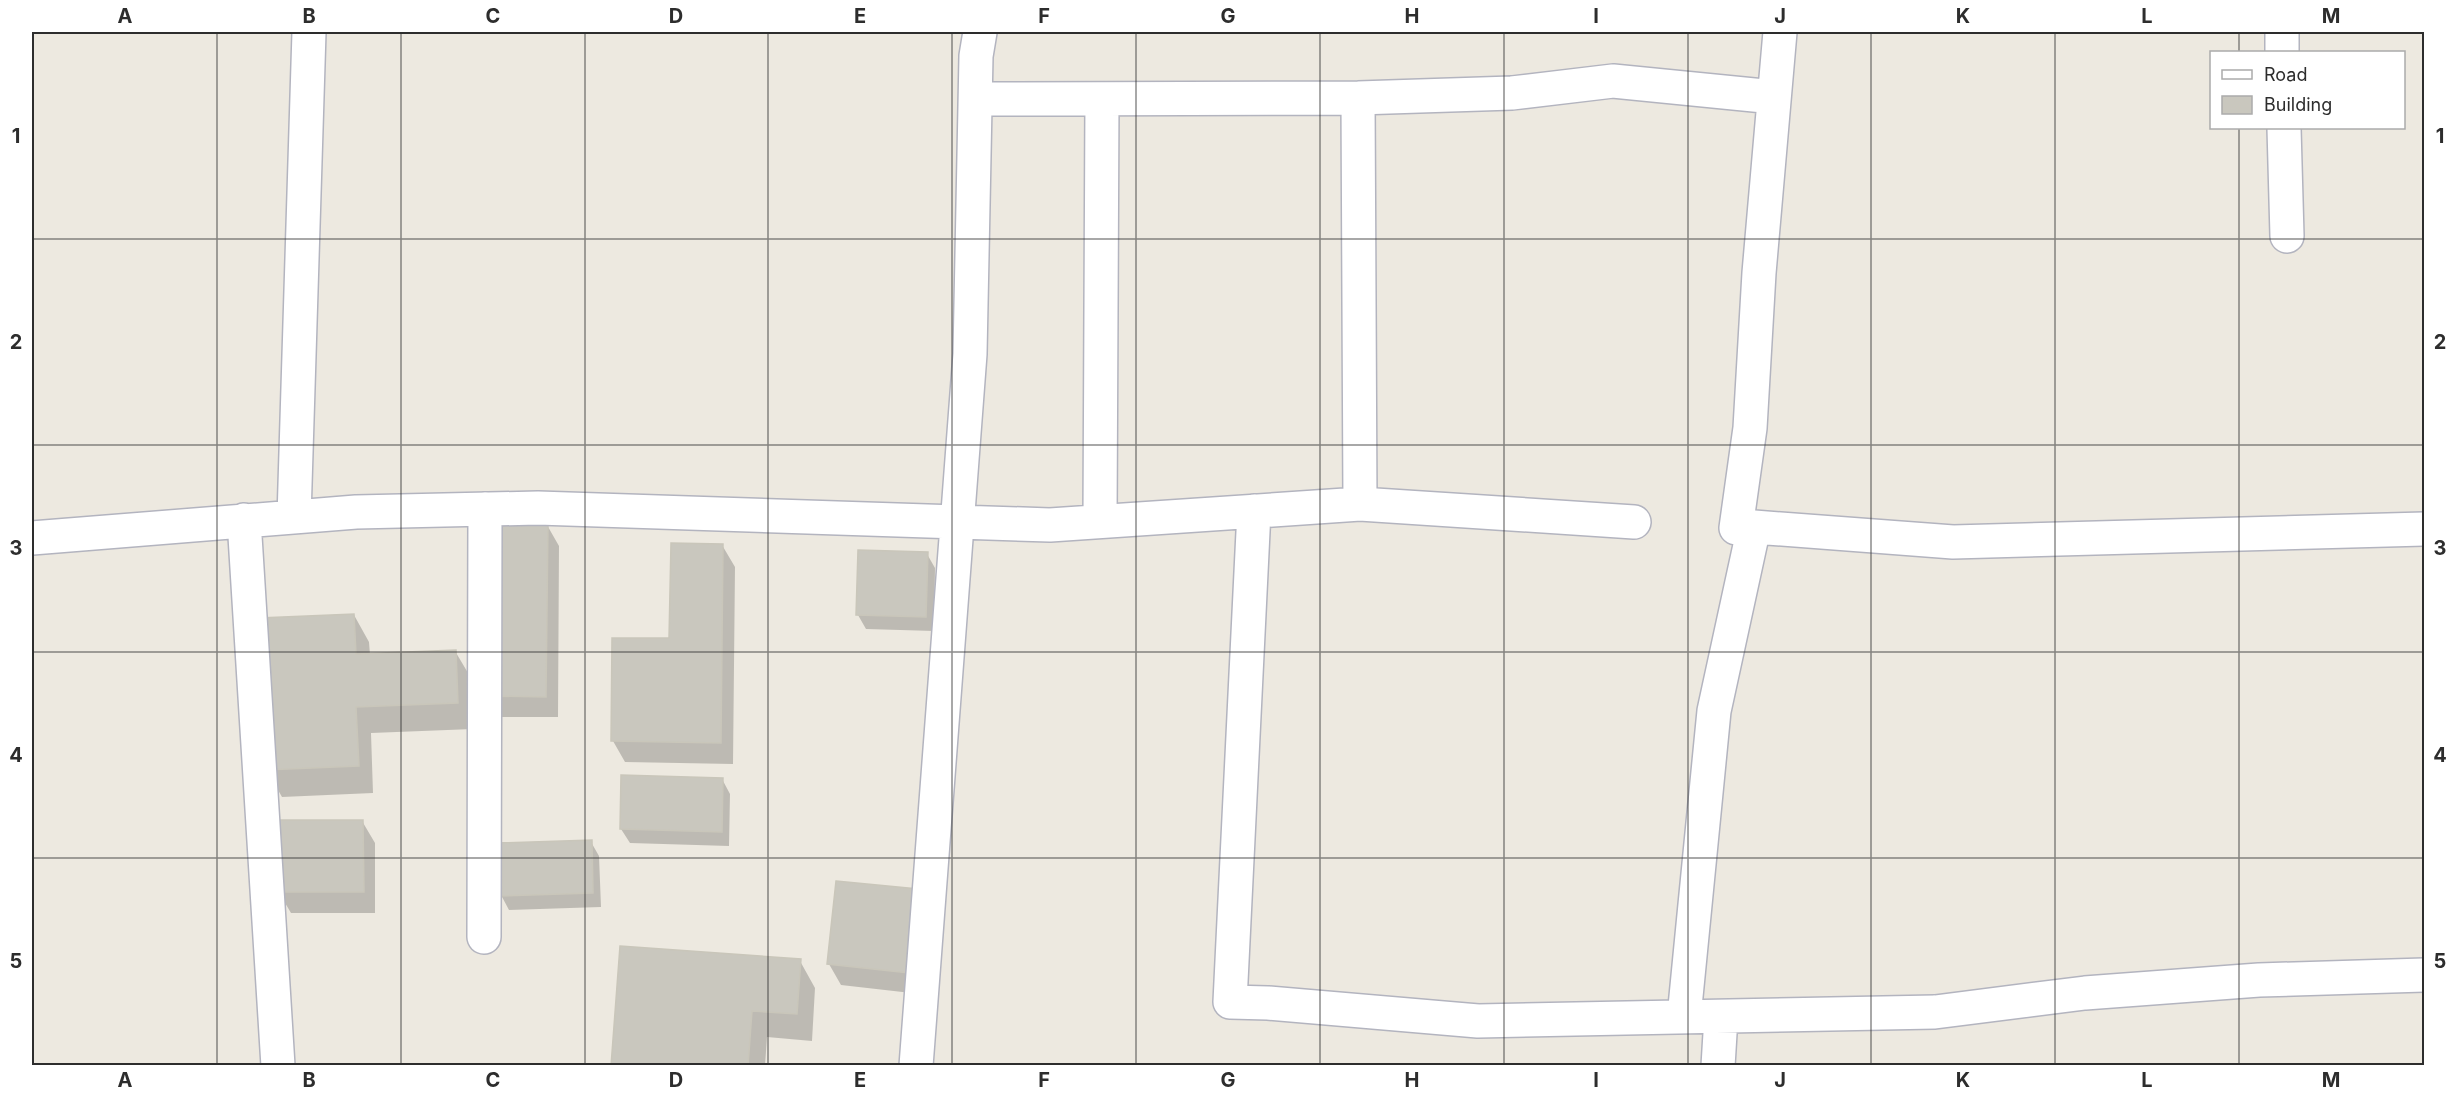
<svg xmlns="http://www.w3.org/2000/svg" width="2456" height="1097" font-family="Inter,sans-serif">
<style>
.shadow{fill:#0003}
.building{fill:#c9c7be;stroke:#c9c6ba;stroke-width:1.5}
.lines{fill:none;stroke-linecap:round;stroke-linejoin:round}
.minor-casing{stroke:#b3b4bf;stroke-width:36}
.minor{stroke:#fff;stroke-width:33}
.grid{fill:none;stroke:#2d2d2d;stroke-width:1.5;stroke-opacity:0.55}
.neatline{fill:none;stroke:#2d2d2d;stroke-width:2}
.grid-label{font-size:20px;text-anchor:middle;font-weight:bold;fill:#2d2d2d}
</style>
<rect width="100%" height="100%" fill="#ede9e0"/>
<path class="shadow" d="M547,525L559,546L558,717H500L488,696Z
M722,545L735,567L733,764L625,762L613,741Z
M927,554L935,568L934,631L866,629L858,615Z
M354,615L369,642L370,655L455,651L471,678L473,729L371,733L373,793L282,797L266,769Z
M722,779L730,794L729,846L630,843L621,829Z
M362,821L375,843V913H291L278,891Z
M591,842L599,856L601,907L509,910L501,895Z
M929,912L920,994L841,985L829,964Z
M800,961L815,988L812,1041L767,1037L765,1066H612Z"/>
<path class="building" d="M488,522L548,523L546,697L486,696Z
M671,543L723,544L721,743L611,741L612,638H669Z
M858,550L928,552L926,617L856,615Z
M354,614L356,654L456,650L458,703L356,707L359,766L265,770L259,618Z
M621,775L723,778L722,832L620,829Z
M277,820H363L364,892H277Z
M592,840L593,893L499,896L498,843Z
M836,881L918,889L909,973L827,964Z
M620,946L801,959L797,1014L752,1011L748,1066H611Z"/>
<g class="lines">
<defs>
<path id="minor" d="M1780,32L1759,273L1750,428L1736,528L1754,527L1953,542L2424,529
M2282,32V52
M1358,98L1360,504
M976,99L1358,98L1512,93L1613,81L1774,97
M2284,128L2287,236
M1254,511L1230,1002L1268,1003L1478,1021L1935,1012L2085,993L2259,980L2424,975
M294,517L309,32
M244,520L278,1066
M1100,521L1102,99
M32,538L356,512L538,508L1050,525L1360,504L1634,522
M484,937L485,509
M1684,1017L1714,711L1754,527
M916,1066L970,354L976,56L980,32
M1718,1066L1721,1017"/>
</defs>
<use href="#minor" class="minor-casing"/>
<use href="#minor" class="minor"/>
</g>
<path class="grid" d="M217,32V1066M401,32V1066M585,32V1066M768,32V1066M952,32V1066M1136,32V1066M1320,32V1066M1504,32V1066M1688,32V1066M1871,32V1066M2055,32V1066M2239,32V52M2239,128V1066M32,239H2424M32,445H2424M32,652H2424M32,858H2424"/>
<rect width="2456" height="1097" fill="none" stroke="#ffffff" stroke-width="66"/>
<rect x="2210" y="51" width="195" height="78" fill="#ffffff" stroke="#ababab" stroke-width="1.5"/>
<rect x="2222" y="70" width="30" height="9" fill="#ffffff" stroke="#ababab" stroke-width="1.5"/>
<text x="2264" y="81" font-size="18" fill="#2d2d2d">Road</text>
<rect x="2222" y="96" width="30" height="18" fill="#c9c7be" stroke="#ababab" stroke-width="1.5"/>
<text x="2264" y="111" font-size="18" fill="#2d2d2d">Building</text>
<rect x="33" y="33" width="2390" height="1031" class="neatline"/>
<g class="grid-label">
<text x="125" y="23">A</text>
<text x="309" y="23">B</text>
<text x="493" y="23">C</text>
<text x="676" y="23">D</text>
<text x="860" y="23">E</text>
<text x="1044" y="23">F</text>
<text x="1228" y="23">G</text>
<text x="1412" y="23">H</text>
<text x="1596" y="23">I</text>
<text x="1780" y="23">J</text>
<text x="1963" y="23">K</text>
<text x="2147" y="23">L</text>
<text x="2331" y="23">M</text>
<text x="16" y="143">1</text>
<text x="2440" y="143">1</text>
<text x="16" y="349">2</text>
<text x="2440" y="349">2</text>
<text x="16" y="555">3</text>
<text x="2440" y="555">3</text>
<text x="16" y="762">4</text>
<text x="2440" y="762">4</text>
<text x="16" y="968">5</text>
<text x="2440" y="968">5</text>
<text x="125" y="1087">A</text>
<text x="309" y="1087">B</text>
<text x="493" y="1087">C</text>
<text x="676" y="1087">D</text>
<text x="860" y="1087">E</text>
<text x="1044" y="1087">F</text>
<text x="1228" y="1087">G</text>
<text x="1412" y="1087">H</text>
<text x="1596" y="1087">I</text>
<text x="1780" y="1087">J</text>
<text x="1963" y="1087">K</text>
<text x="2147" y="1087">L</text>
<text x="2331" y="1087">M</text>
</g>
</svg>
